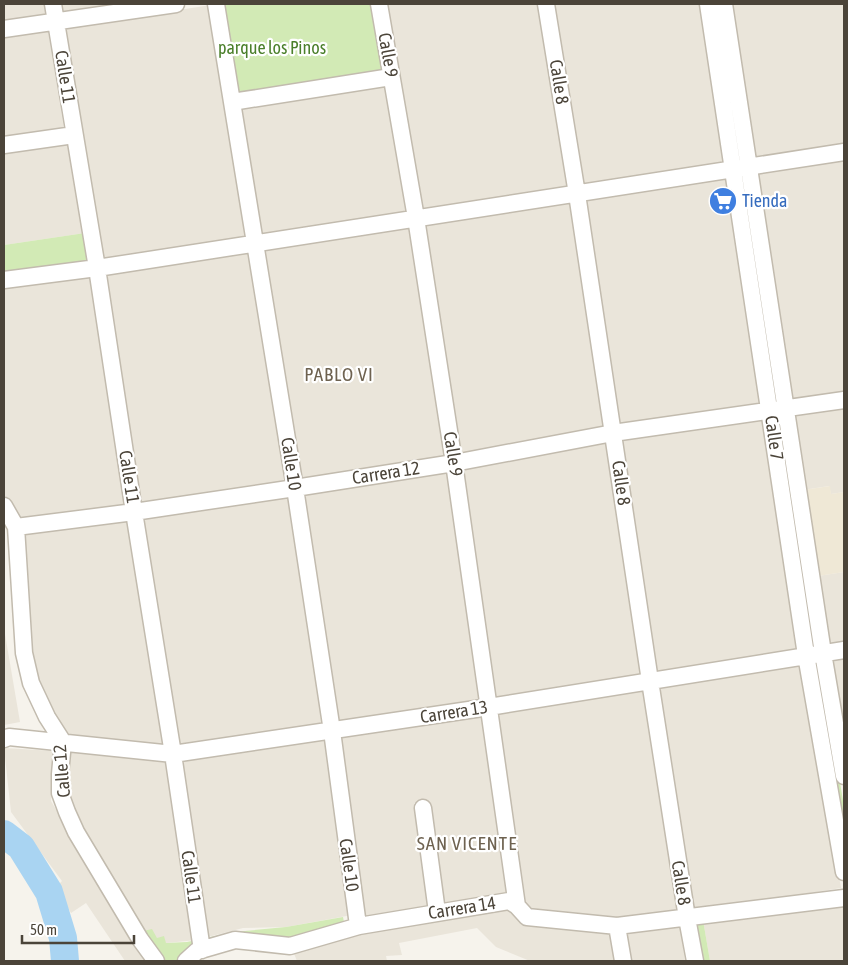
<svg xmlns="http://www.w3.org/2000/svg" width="848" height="965" font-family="'Asap Condensed',sans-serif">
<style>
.residential{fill:#eae5da}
.education{fill:#efe8d6}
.green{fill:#d2eab5}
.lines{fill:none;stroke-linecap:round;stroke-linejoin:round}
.river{stroke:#a9d4f2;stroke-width:28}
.minor-casing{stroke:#c2bbae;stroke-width:19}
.minor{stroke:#fff;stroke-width:16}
.labels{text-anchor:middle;stroke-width:4.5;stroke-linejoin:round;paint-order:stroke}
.park-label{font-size:18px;fill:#4a7f2a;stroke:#fff}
.street-label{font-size:18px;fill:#4b4439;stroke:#fff}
.shop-label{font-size:18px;fill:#366cbe;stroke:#fff;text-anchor:start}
.neighbourhood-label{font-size:19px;letter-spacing:1px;fill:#6e6250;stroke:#fff}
</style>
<rect width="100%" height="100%" fill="#f6f3ec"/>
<path class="residential" d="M4,4H45L47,16L4,23Z
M60,4H128L61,14Z
M385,4H543L573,191L420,213Z
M554,4H700L727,165L584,186Z
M731,4H844V145L756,160Z
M211,5L250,240L101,260L62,28Z
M48,31L64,129L4,137V37Z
M388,85L410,214L261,236L239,109Z
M70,142L85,233L4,245V150Z
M844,159V393L791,401L755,173Z
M728,178L765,405L620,425L585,199Z
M572,202L607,428L459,454L423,225Z
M412,226L447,456L301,480L263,248Z
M250,252L287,482L141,504L104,276Z
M91,276L125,506L19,521L4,495V286Z
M844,406V492L831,494L829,486L803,490L793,414Z
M767,416L803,652L653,676L618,437Z
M607,441L642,675L496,698L460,469Z
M451,469L484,701L336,723L301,493Z
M291,493L327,728L176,748L139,516Z
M130,516L166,746L66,737L35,682L28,652L21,532Z
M844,572V643L828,646L818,576Z
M5,634L20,722L4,725V635Z
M844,656V745L829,658Z
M802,662L841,888L690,912L654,685Z
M646,687L681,914L616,922L529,913L520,905L493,710Z
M486,712L508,898L442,906L428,800L414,803L431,907L362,921L337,735Z
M327,737L352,915L286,927L243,928L204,938L178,759Z
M4,748L55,751L51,801L137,949L146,961H125L86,903L71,913L56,887L62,881L11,812Z
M66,748L170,759L197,940L166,943L157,938L139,932L83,834L65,793Z
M844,902V961H710L703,920Z
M506,906L611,932L616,961H530L496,947L477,928L399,943L402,955L386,956L387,961H297L293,951L365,928Z
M680,927L685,961H629L625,934Z"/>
<path class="education" d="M830,486L831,494L844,492V572L818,576L803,490Z"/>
<path class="green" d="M222,4H374L385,74L235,98Z
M85,233L90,262L4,274V245Z
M820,660L844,807V846L812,662Z
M343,917L345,928L288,943L234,938L180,961H163L139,932L152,929L157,938L164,936L166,943L187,942L234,932L286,927Z
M703,920L710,961H697L690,921Z"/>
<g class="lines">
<path class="river" d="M4,834L21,847L49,892L63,938L65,961"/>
<defs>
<path id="minor" d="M53,4L97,268L134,512L173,754L202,950
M216,4L295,488L332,731L357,918L359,926
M379,4L416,218L454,463L517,906
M546,4L577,194L650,681L687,918L695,961
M708,4L806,655L844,872
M724,4L823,653L844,776
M4,29L176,4
M232,102L391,77
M4,145L74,135
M4,280L97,268L844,152
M4,506L16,527L24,653L31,683L47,717L63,742L60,774V793L67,812L76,832L140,939L156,961
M16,527L134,512L295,488L454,463L613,433L844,400
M4,739L9,737L173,754L489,707L844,650
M423,808L437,912
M617,926L623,961
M186,961L197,951L235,940L290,946L359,926L509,901L517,906L527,917L617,926L844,898"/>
</defs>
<use href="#minor" class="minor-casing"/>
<use href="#minor" class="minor"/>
</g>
<defs>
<symbol id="supermarket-disc" viewBox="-11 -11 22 22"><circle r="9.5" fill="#3f7fe0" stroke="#fff"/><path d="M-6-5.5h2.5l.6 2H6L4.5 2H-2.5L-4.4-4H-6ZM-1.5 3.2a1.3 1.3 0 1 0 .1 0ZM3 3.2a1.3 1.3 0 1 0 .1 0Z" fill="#fff"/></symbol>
</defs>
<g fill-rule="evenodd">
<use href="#supermarket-disc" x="707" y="185" width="32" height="32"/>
</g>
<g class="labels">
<g class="park-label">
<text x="272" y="54">parque los Pinos</text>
</g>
<g class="street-label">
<text transform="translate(388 55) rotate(80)" y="6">Calle 9</text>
<text transform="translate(65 77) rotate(81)" y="6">Calle 11</text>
<text transform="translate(559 82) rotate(81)" y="6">Calle 8</text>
<text transform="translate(774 438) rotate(82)" y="6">Calle 7</text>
<text transform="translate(453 454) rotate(81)" y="6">Calle 9</text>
<text transform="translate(291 464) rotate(81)" y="6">Calle 10</text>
<text transform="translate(386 473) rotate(-9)" y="6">Carrera 12</text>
<text transform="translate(129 477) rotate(81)" y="6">Calle 11</text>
<text transform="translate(621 483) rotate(82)" y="6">Calle 8</text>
<text transform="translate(454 712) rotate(-9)" y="6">Carrera 13</text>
<text transform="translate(62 771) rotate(-95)" y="6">Calle 12</text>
<text transform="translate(349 865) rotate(82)" y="6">Calle 10</text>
<text transform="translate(191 877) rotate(82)" y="6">Calle 11</text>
<text transform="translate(681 883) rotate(81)" y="6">Calle 8</text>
<text transform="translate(462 908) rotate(-9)" y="6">Carrera 14</text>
</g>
<g class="shop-label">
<text x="742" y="207">Tienda</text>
</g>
<g class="neighbourhood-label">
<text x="339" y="381">PABLO VI</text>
<text x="467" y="850">SAN VICENTE</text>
</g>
</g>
<rect width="848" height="965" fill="none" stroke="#4b4439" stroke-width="10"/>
<path d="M22 935v8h112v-8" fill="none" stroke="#4b4439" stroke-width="2.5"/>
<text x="30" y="935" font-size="15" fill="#4b4439" stroke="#ffffff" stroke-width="4" paint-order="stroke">50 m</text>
</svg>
